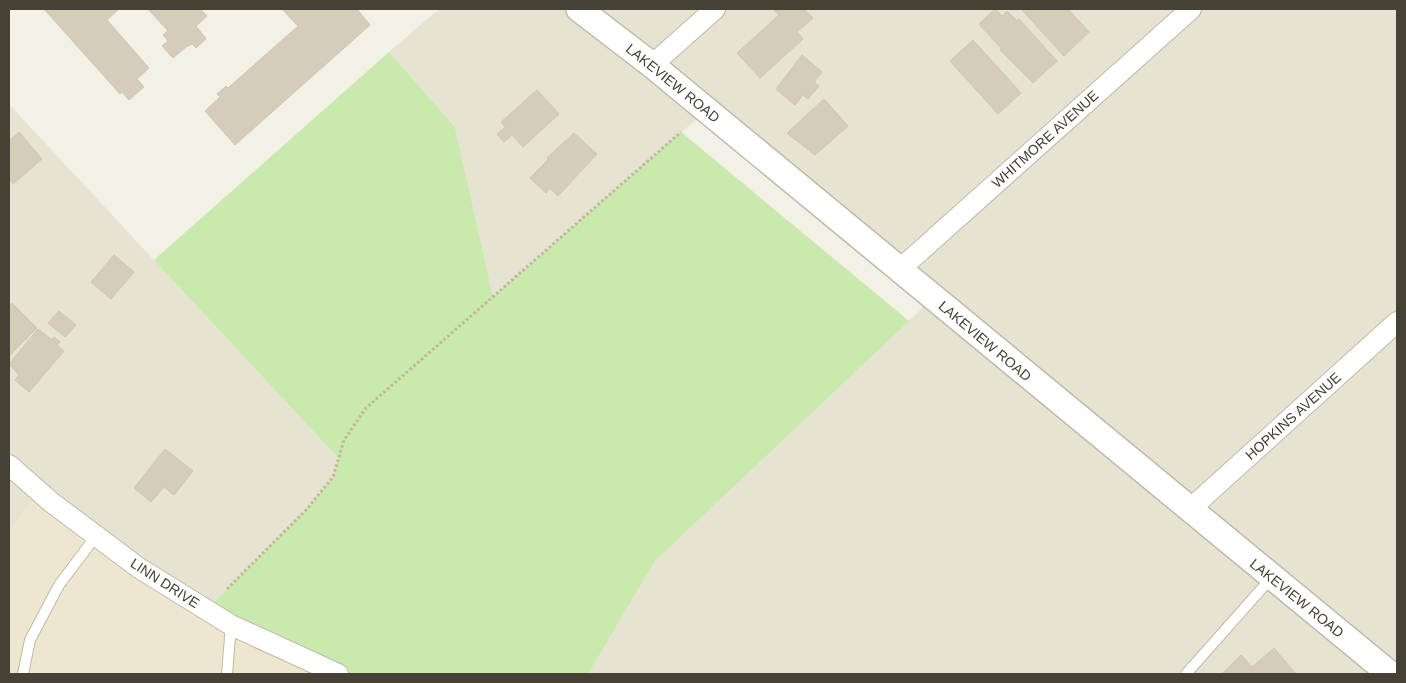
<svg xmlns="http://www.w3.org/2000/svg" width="1406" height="683" font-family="Arial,sans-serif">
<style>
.residential{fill:#e7e3d3}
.education{fill:#ede7cf}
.green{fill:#c9e9ad}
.building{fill:#d5cdbb;stroke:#d0c5ae}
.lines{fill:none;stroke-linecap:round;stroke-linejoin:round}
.service-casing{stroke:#bfb9a8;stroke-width:12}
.minor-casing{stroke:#bfb9a8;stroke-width:22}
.tertiary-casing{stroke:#bfb9a8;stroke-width:28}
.path{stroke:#c1b699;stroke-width:3;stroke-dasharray:2.5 2.5;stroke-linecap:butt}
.service{stroke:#fff;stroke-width:10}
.minor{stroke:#fff;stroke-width:20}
.tertiary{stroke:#fff;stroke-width:25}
.labels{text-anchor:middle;stroke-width:4;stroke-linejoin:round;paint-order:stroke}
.street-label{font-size:14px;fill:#464135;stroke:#fff}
</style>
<rect width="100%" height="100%" fill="#f3f0e6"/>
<path class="residential" d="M439,9H1397V674H588L655,561L933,298L707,110L493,297L455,127L389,52Z
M9,104L339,459L333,477L306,510L206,610L9,531Z"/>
<path class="education" d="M39,492L139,567L338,674H9V531Z"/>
<path class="green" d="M389,52L455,127L493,297L681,132L909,321L655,561L588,674H338L206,610L306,510L333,477L339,459L154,260Z"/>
<path class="building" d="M44,9H119L107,20L149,68L137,79L144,87L129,100L122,92L120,94Z
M148,9H200L207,16L196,26L206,39L196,48L192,44L186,47L173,58L162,46L168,41L163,35L168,31Z
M282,9H357L370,25L235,145L205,111L220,97L217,94L226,86L228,88L298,26Z
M773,9H780L782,11L785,9H804L813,18L797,32L803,39L760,78L737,53L779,15Z
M995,9L1002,16L1007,11L1017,21L1019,19L1057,61L1033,83L1000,50L1001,48L979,24Z
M1021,9H1068L1089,32L1064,56Z
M973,40L1021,93L998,114L950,61Z
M802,55L822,72L814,82L819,86L808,99L803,95L795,105L776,89Z
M537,90L559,114L523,147L512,135L504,142L497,134L505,127L501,122Z
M824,99L848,126L815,155L787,133Z
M19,132L42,159L13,184L9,178V141Z
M574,133L597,154L558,196L550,188L546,193L530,178L548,160L547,158Z
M114,255L134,272L111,299L91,282Z
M12,303L37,328L9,356V307Z
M59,311L76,325L65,337L48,323Z
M38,329L52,340L54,337L60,342L57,345L64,351L29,392L15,380L19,375L9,364Z
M165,449L193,471L174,495L164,487L151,502L134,488Z
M1274,648L1296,674H1222L1241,655L1252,667Z"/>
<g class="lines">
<defs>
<path id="service" d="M23,674L30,640L59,585L96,536
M227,674L231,625
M1186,674L1272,577"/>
<path id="minor" d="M652,65L715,9
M899,270L1191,9
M9,465L51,502L139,568L231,625L338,674
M1189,510L1397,322"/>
<path id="tertiary" d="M579,9L652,65L1390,674"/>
</defs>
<use href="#service" class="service-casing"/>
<use href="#minor" class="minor-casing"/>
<use href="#tertiary" class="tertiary-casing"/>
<path class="path" d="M227,589L306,510L333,477L344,440L366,408L681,132"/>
<use href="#service" class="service"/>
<use href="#minor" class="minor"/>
<use href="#tertiary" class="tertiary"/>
</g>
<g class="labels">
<g class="street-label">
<text transform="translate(673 83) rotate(39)" y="5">LAKEVIEW ROAD</text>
<text transform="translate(1045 139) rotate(-42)" y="5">WHITMORE AVENUE</text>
<text transform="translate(985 341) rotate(40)" y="5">LAKEVIEW ROAD</text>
<text transform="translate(1293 416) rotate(-42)" y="5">HOPKINS AVENUE</text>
<text transform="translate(165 583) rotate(33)" y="5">LINN DRIVE</text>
<text transform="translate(1297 598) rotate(39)" y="5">LAKEVIEW ROAD</text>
</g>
</g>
<rect width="1406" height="683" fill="none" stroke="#464135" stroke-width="20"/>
</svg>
